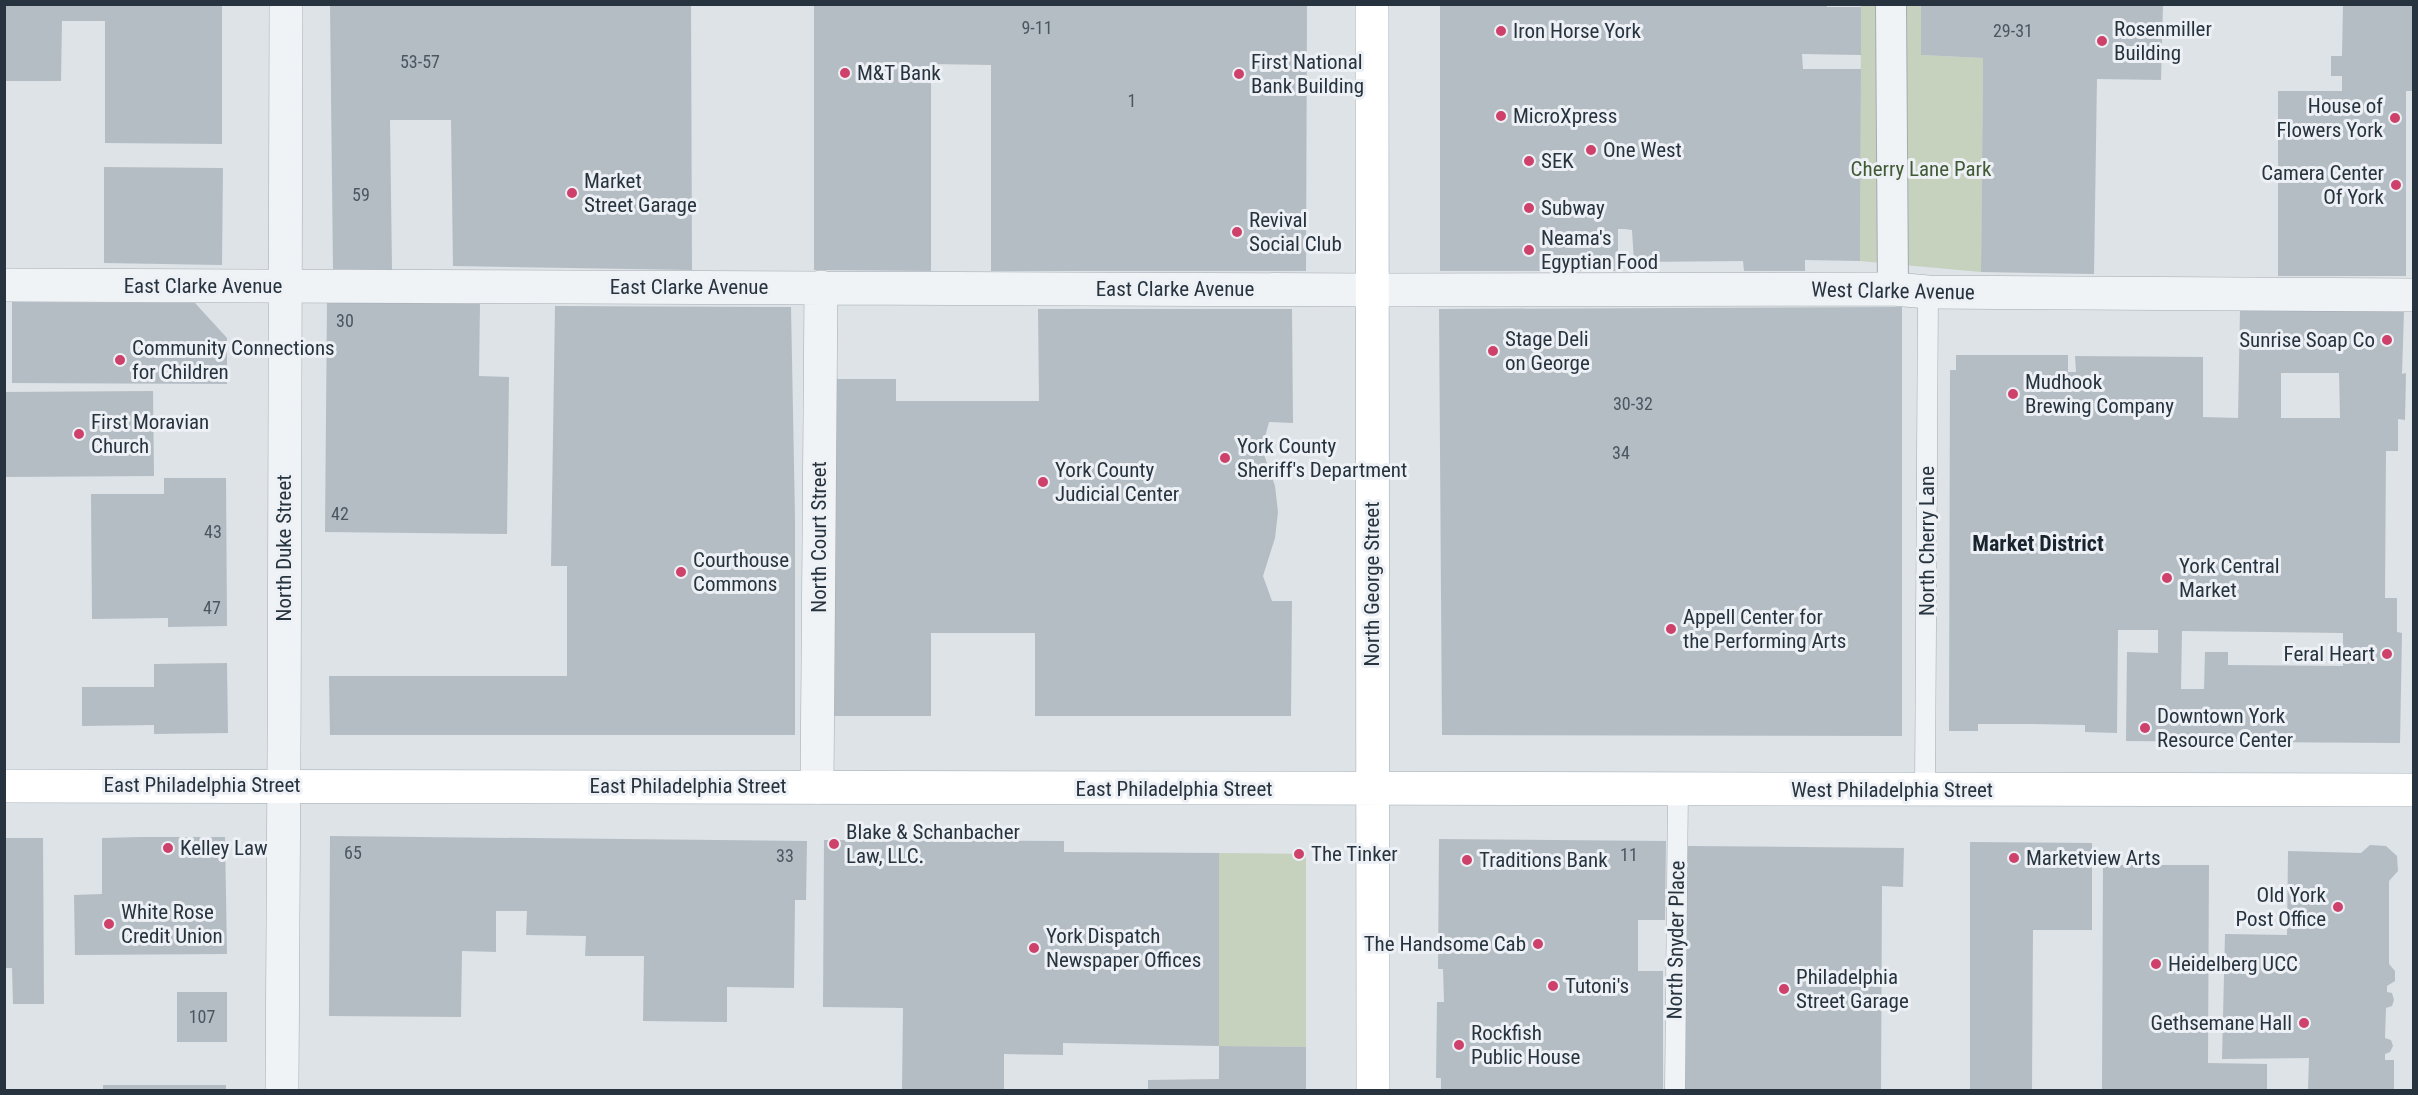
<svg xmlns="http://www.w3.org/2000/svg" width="2418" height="1095" font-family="'Roboto Condensed',sans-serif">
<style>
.green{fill:#c6d1be}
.building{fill:#b5bdc4;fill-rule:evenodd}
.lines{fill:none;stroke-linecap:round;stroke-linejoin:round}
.service-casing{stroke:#a3abb1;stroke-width:21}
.pedestrian-casing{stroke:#a3abb1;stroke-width:32}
.minor-casing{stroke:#a3abb1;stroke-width:34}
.tertiary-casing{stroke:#a3abb1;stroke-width:34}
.primary-casing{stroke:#9da9b3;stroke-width:34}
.service{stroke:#f0f3f6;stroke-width:20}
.pedestrian{stroke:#f0f3f6;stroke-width:30}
.minor{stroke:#f0f3f6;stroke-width:33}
.tertiary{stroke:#f0f3f6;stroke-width:33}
.primary{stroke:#fff;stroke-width:33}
.poi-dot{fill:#ce416b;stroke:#edf1f5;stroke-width:2}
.labels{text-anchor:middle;stroke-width:6;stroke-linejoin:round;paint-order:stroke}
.number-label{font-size:18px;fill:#4a5660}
.poi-label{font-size:21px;fill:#27333e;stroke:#edf1f5;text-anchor:start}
.park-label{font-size:21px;fill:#415a34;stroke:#edf1f5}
.street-label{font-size:21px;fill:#27333e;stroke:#edf1f5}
.neighbourhood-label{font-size:22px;font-weight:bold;fill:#19242f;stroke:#edf1f5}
</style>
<rect width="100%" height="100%" fill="#dde3e7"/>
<path class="green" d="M1861,5H1921V55L1983,58L1981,272L1860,261Z
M1219,853L1306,854V1047L1219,1046Z"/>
<path class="building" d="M4,4H222V144L105,143V21H62L61,81H4Z
M330,4H691L692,270L453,266L451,120H390L392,270L333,269Z
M814,4H1307L1306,271H991V65L931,64V271L814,270Z
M1440,4H1827V7H1861V55L1802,54L1803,69H1861L1860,261L1805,260V271H1744L1743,261L1634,262L1632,230L1625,229H1618V271H1440Z
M1921,4H2163L2161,80L2097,79L2094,274L1981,272L1983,58L1921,55Z
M2343,4H2414V91H2406V276H2278V91H2342V76H2331V56H2342Z
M104,167L223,168L222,265L104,263Z
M12,302L195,303L227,338V384L12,383Z
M327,302L480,304L479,376L509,377L507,534L325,532Z
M555,306L791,307L795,518V735H330L329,676H567V566H551Z
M1902,307V736L1442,735L1439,309Z
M1038,309H1292L1293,423L1269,422L1262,449L1275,486L1278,512L1275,538L1263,576L1272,601H1292L1291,716H1035V633H931V716H834V379H896V401H1039Z
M2240,309L2404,311L2402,374L2406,373L2405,420L2398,419V451H2386L2385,598H2397V632L2402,633L2400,743L2126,741L2127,652L2158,653V630H2118L2117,733L2085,732V725L2033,724H1978V731H1949L1950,370H1956V355H2068V372H2076L2075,356L2203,357V417L2238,418ZM2281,373H2339L2340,418H2281ZM2182,631L2343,633V666L2228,665V652H2205L2204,689H2181Z
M153,391L154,476L4,477V392Z
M164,478H226L227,626L168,627V618L92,619L91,494H164Z
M227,663L228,733L154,734V725L82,726V687H154V664Z
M330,836L807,841L806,900H795L794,988L727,987V1022L643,1021L644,956H585L586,936L526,935L527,911H496V952L462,951L461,1017L329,1016Z
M141,837H225L227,954L75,955L74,895L102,894V838Z
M4,838H43L44,1004H13L12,968H4Z
M1439,839L1666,841L1665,920H1638V971H1663V1090H1441V1078H1436L1437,1002H1444L1443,969H1438Z
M824,840L1064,841V852L1219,853V1046L1063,1043V1055L1004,1054V1090H902L903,1008L823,1007Z
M1970,842L2092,843V930H2033L2032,1090H1970Z
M2370,845L2386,846L2397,856L2398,871L2389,881V964L2395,971V981L2387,986V992L2392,993L2394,1000L2392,1006L2386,1008L2385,1038L2391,1040L2393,1046L2390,1052L2385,1054V1060H2394V1090H2308L2309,1058L2222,1059L2225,934L2287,935L2288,851L2361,853Z
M1687,846L1904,848L1903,887L1882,886L1881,1090H1685Z
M2103,865H2209L2208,1063L2267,1064V1090H2102Z
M177,992H227V1042H177Z
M1219,1046L1306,1047V1090H1148V1080L1219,1079Z
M103,1085H226V1090H103Z"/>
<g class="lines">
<defs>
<path id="service" d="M1925,790L1928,292
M1675,1090L1678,790"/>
<path id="pedestrian" d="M1891,4L1893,289"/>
<path id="minor" d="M4,285L1373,290L1893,289L1928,292L2414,295
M817,787L821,287"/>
<path id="tertiary" d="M282,1090C286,728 283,367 286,4"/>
<path id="primary" d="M1372,4L1373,1090
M4,786L2414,790"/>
</defs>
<use href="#service" class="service-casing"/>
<use href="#pedestrian" class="pedestrian-casing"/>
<use href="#minor" class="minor-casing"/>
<use href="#tertiary" class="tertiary-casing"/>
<use href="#primary" class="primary-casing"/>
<use href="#service" class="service"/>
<use href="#pedestrian" class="pedestrian"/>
<use href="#minor" class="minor"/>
<use href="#tertiary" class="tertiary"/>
<use href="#primary" class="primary"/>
</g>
<g class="poi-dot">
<circle cx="1501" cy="31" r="6"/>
<circle cx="2102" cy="41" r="6"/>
<circle cx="845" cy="73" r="6"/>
<circle cx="1239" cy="74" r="6"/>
<circle cx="1501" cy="116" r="6"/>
<circle cx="2395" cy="118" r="6"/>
<circle cx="1591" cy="150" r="6"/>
<circle cx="1529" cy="161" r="6"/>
<circle cx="2396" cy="185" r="6"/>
<circle cx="572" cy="193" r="6"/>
<circle cx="1529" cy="208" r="6"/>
<circle cx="1237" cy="232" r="6"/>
<circle cx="1529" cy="250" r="6"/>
<circle cx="2387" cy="340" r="6"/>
<circle cx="1493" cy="351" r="6"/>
<circle cx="120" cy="360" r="6"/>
<circle cx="2013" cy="394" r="6"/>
<circle cx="79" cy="434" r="6"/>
<circle cx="1225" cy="458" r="6"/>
<circle cx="1043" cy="482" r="6"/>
<circle cx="681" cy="572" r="6"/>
<circle cx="2167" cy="578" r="6"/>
<circle cx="1671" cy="629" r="6"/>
<circle cx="2387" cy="654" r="6"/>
<circle cx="2145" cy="728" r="6"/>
<circle cx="834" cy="844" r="6"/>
<circle cx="168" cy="848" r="6"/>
<circle cx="1299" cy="854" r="6"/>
<circle cx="2014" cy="858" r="6"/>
<circle cx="1467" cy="860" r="6"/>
<circle cx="2338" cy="907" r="6"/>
<circle cx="109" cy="924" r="6"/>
<circle cx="1538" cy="944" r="6"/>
<circle cx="1034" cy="948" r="6"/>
<circle cx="2156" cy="964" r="6"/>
<circle cx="1553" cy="986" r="6"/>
<circle cx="1784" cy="989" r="6"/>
<circle cx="2304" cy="1023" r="6"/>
<circle cx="1459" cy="1045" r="6"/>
</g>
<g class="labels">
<g class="number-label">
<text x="1037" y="34">9-11</text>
<text x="2013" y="37">29-31</text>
<text x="420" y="68">53-57</text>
<text x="1132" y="107">1</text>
<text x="361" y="201">59</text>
<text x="345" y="327">30</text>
<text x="1633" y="410">30-32</text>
<text x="1621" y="459">34</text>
<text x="340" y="520">42</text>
<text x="213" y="538">43</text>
<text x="212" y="614">47</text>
<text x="353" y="859">65</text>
<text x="1629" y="861">11</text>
<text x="785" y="862">33</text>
<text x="202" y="1023">107</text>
</g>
<g class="poi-label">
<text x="2114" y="36">Rosenmiller<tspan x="2114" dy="24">Building</tspan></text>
<text x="1513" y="38">Iron Horse York</text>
<text x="1251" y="69">First National<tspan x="1251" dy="24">Bank Building</tspan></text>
<text x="857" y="80">M&amp;T Bank</text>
<text x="2383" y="113" text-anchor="end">House of<tspan x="2383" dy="24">Flowers York</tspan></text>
<text x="1513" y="123">MicroXpress</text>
<text x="1603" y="157">One West</text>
<text x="1541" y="168">SEK</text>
<text x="2384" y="180" text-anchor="end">Camera Center<tspan x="2384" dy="24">Of York</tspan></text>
<text x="584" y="188">Market<tspan x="584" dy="24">Street Garage</tspan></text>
<text x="1541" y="215">Subway</text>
<text x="1249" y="227">Revival<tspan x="1249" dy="24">Social Club</tspan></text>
<text x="1541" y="245">Neama's<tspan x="1541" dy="24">Egyptian Food</tspan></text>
<text x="1505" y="346">Stage Deli<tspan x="1505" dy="24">on George</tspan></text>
<text x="2375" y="347" text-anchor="end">Sunrise Soap Co</text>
<text x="132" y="355">Community Connections<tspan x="132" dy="24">for Children</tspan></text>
<text x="2025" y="389">Mudhook<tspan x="2025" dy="24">Brewing Company</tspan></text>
<text x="91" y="429">First Moravian<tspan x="91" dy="24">Church</tspan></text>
<text x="1237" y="453">York County<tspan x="1237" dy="24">Sheriff's Department</tspan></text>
<text x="1055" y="477">York County<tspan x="1055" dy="24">Judicial Center</tspan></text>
<text x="693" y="567">Courthouse<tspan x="693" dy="24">Commons</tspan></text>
<text x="2179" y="573">York Central<tspan x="2179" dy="24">Market</tspan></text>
<text x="1683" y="624">Appell Center for<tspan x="1683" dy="24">the Performing Arts</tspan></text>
<text x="2375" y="661" text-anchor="end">Feral Heart</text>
<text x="2157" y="723">Downtown York<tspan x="2157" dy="24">Resource Center</tspan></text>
<text x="846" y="839">Blake &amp; Schanbacher<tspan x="846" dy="24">Law, LLC.</tspan></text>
<text x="180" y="855">Kelley Law</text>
<text x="1311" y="861">The Tinker</text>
<text x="2026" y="865">Marketview Arts</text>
<text x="1479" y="867">Traditions Bank</text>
<text x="2326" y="902" text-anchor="end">Old York<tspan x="2326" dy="24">Post Office</tspan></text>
<text x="121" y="919">White Rose<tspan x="121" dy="24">Credit Union</tspan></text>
<text x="1046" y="943">York Dispatch<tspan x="1046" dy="24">Newspaper Offices</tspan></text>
<text x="1526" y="951" text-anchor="end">The Handsome Cab</text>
<text x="2168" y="971">Heidelberg UCC</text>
<text x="1796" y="984">Philadelphia<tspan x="1796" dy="24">Street Garage</tspan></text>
<text x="1565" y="993">Tutoni's</text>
<text x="2292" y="1030" text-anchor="end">Gethsemane Hall</text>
<text x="1471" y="1040">Rockfish<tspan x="1471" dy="24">Public House</tspan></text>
</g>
<g class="park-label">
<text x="1921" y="176">Cherry Lane Park</text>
</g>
<g class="street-label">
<text x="203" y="293">East Clarke Avenue</text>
<text x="689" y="294">East Clarke Avenue</text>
<text x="1175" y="296">East Clarke Avenue</text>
<text transform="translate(1893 291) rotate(1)" y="7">West Clarke Avenue</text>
<text transform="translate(819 537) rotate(-90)" y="7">North Court Street</text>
<text transform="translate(1927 541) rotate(-90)" y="7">North Cherry Lane</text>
<text transform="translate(284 548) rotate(-90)" y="7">North Duke Street</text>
<text transform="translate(1372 584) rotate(-90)" y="7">North George Street</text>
<text x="202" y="792">East Philadelphia Street</text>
<text x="688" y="793">East Philadelphia Street</text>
<text x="1174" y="796">East Philadelphia Street</text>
<text x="1892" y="797">West Philadelphia Street</text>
<text transform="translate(1676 940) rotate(-89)" y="7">North Snyder Place</text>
</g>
<g class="neighbourhood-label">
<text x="2038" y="551">Market District</text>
</g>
</g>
<rect width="2418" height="1095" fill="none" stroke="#27333e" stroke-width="12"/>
</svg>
